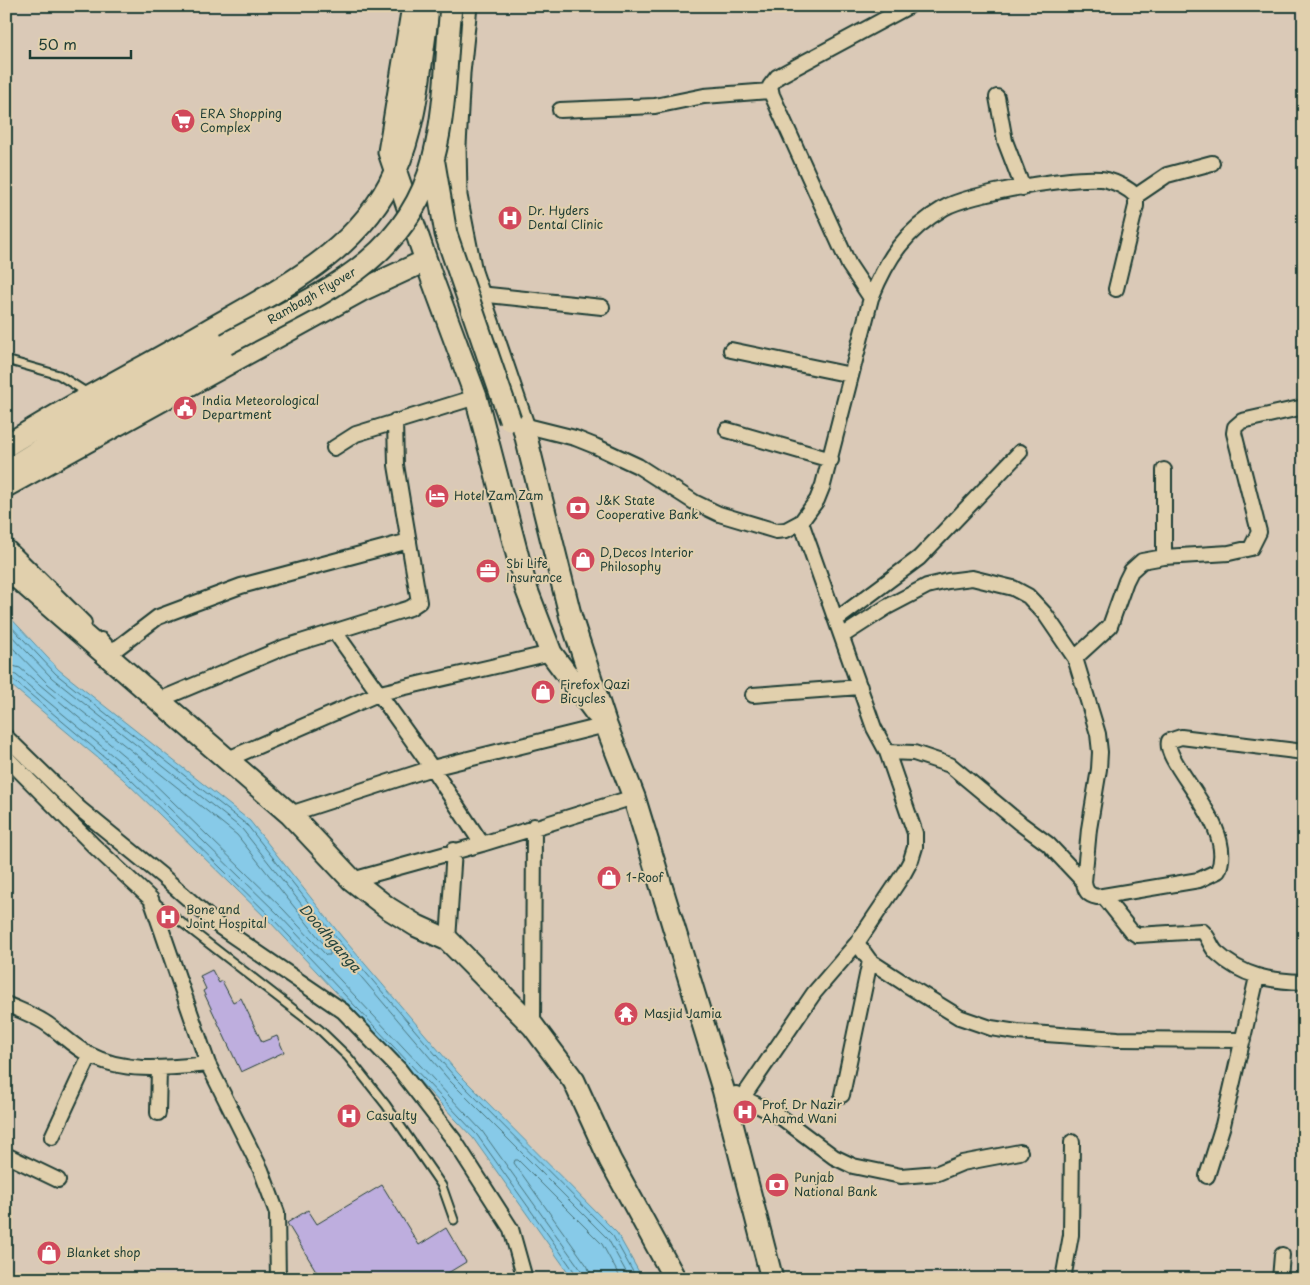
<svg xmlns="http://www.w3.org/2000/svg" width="1310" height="1285" font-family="'Playpen Sans',sans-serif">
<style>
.water{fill:#87cae8;stroke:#5d92a0}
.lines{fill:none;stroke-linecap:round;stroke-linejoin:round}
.shore{stroke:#49757c;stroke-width:1}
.building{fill:#beaede;stroke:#1f3d34}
.lane-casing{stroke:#1f3d34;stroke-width:11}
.street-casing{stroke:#1f3d34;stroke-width:18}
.primary-casing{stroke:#1f3d34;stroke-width:25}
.lane{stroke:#e1d0ad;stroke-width:7}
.street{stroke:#e1d0ad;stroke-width:14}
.primary{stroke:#e1d0ad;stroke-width:21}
.primary-bridge-casing{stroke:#1f3d34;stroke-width:25;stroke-linecap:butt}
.primary-bridge{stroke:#e1d0ad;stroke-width:21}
.labels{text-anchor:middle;stroke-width:4;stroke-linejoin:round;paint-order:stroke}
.poi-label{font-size:12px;fill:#1f3d34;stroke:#e1d0ad;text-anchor:start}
.street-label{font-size:12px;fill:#1f3d34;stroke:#e1d0ad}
.water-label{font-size:14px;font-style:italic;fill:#24443d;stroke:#e1d0ad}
</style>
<rect width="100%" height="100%" fill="#dac9b7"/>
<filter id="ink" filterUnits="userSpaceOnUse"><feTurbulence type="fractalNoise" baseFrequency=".02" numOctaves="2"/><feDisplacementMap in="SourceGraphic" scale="10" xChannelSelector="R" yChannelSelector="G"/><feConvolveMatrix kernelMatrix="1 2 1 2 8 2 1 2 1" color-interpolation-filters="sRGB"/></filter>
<g filter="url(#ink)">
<path class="water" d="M6,613L59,670L250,821L342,937L458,1073L617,1233L643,1279H573L473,1138L270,922L123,779L6,681Z"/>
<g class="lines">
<path class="shore" d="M6,621L56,674L247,825L338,940L454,1076L613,1236L637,1279
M6,630L52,678L242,829L333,944L450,1081L608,1239L630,1279
M6,641L48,684L237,835L330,952V955H326L283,909L135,765L20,668L6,664
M6,672L16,675L130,770L278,914L482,1131L581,1270L583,1279
M6,678L12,679L126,775L273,919L477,1135L576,1274L577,1279
M591,1279L588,1267L514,1163L515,1160H518L602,1244L621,1279"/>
</g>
<path class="building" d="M212,970L219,983L222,981L233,1002L241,998L262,1042L277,1036L284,1052L241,1072L203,991L206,989L200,976Z
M382,1185L419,1245L446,1228L466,1262L438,1279H321L287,1223L308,1210L317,1224Z"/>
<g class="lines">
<defs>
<path id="lane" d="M6,360L59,375L89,394
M155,902L319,1029L348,1057L386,1105L442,1186L454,1220"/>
<path id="street" d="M997,97L1005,141L1023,188
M560,110L655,106L704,96L770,91
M1136,196L1167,175L1212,163
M479,294L602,307
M871,298L849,265L772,95L770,86L777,77L909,6
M731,350L851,375
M523,425L575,438L595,446L638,466L694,502L719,514L776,531L786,530L801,522L817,500L823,485L871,298C888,257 905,231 944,208C967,194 1081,174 1107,180C1118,183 1128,188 1136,196V206L1116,289
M727,430L831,460
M334,448L356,434L476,397
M6,546L84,623
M1164,557V470
M836,620L919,558L1020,452
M335,632L432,768L482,844
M842,636L887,607L927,586L948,581L972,578L1013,588L1028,596L1045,614L1075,658L1098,734L1100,752L1099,769L1089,829L1084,882C1085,891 1088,895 1097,897L1199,880L1218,871C1238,827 1162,763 1169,741L1181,737L1304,752
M101,640L108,648L116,649L158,617L241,586L409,541
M1075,658L1110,626L1126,581L1131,571L1142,561L1164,557L1229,553L1251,548L1259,532L1234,433L1235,427L1242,421L1304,407
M753,695L860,687
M159,700L285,647L410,608L419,602L396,465L395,421
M6,737L80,809L161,875L220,927L343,1011L399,1069L454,1140L511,1229L525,1279
M887,752L914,753L950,765L1021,824L1048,844L1084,882
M6,757L94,846L151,899L208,1064L261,1170L277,1213L278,1279
M228,759L380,693L551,653
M290,814L432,768L606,725
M352,880L482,844L634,797
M1104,897L1131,931L1137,935L1202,931C1209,936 1210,947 1217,953C1243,977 1271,981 1304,982
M448,940L454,850
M857,943L870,961L907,985L959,1017L991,1028L1017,1032L1118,1039L1243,1040
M6,1004C19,1010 33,1015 44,1022C60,1032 71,1045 88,1054C125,1074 168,1068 208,1064
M533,1026L534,826
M736,1094L782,1118L834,1157L853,1166L901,1176L938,1173L962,1163L1020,1152
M842,1095L870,961
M743,1097L814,993L857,943L904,873L911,860L915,847V833L887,752L874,728L801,522
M158,1113L159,1068
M52,1137L90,1055
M6,1155L58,1180
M1207,1176L1223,1125L1257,977
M6,1278L7,1279
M1063,1279L1071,1235L1072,1142
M1280,1279L1282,1255"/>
<path id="primary" d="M413,6L389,152L433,281L476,397L526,588L551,653L596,713
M466,6L459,73L455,145L456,196L471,272L523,425L571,618L606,725L634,797L723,1089L772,1279
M90,418L115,421L127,414
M6,446C73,403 144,368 212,328C282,288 361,250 395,172C418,121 420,61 429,6
M6,471L110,406L226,344
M6,486L360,291L425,261
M6,568L290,814L352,880L388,908L417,926L448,940L533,1026L574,1081L610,1160L675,1279"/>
</defs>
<use href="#lane" class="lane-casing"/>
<use href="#street" class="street-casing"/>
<use href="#primary" class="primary-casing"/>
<use href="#lane" class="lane"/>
<use href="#street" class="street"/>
<use href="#primary" class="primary"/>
<defs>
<path id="primary-bridge" d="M434,163L446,234L510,420
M226,344C312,297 406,265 433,160C446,111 446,57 451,6"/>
</defs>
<use href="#primary-bridge" class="primary-bridge-casing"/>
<use href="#primary-bridge" class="primary-bridge"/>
</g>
</g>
<defs>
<symbol id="supermarket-disc" viewBox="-11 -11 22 22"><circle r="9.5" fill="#d1495b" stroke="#e1d0ad"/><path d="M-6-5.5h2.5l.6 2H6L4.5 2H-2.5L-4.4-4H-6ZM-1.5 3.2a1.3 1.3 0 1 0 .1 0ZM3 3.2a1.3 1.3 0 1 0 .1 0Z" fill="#fff"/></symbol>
<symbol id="hospital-disc" viewBox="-11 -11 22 22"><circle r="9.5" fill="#d1495b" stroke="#e1d0ad"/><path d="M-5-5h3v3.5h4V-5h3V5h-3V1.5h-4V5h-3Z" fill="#fff"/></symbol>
<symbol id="civic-disc" viewBox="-11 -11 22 22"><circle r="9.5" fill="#d1495b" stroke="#e1d0ad"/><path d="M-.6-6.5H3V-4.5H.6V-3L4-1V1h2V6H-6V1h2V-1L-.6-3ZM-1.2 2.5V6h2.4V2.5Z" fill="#fff"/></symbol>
<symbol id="hotel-disc" viewBox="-11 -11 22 22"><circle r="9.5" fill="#d1495b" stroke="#e1d0ad"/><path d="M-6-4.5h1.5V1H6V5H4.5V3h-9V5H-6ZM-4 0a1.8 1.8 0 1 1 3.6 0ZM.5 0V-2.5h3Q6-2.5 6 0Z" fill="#fff"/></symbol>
<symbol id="bank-disc" viewBox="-11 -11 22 22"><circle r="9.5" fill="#d1495b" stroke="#e1d0ad"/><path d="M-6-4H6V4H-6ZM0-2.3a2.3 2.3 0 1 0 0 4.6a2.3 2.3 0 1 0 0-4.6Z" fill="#fff"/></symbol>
<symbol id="shop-disc" viewBox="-11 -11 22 22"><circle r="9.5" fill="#d1495b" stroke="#e1d0ad"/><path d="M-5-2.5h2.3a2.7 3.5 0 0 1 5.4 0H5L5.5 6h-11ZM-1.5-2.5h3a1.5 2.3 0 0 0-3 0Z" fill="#fff"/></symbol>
<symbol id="office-disc" viewBox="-11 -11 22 22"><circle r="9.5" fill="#d1495b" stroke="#e1d0ad"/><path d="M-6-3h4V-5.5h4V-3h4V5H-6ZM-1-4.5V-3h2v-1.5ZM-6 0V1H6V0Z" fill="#fff"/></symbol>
<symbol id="temple-disc" viewBox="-11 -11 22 22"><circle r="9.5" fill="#d1495b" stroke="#e1d0ad"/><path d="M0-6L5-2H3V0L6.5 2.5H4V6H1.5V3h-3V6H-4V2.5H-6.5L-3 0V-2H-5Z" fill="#fff"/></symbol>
</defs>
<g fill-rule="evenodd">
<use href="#supermarket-disc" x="169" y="107" width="28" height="28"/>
<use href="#hospital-disc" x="496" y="204" width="28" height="28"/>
<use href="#civic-disc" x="171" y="394" width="28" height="28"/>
<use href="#hotel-disc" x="423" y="482" width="28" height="28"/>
<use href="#bank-disc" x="564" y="494" width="28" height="28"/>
<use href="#shop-disc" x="569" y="546" width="28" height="28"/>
<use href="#office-disc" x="474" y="557" width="28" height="28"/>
<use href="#shop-disc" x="529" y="678" width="28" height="28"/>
<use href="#shop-disc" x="595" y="864" width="28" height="28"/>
<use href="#hospital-disc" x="154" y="903" width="28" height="28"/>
<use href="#temple-disc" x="612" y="1000" width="28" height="28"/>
<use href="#hospital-disc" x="731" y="1098" width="28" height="28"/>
<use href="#hospital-disc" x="335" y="1102" width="28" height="28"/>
<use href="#bank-disc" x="763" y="1171" width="28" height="28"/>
<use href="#shop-disc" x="35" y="1239" width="28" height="28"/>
</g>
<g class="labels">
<g class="poi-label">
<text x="200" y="118">ERA Shopping<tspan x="200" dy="14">Complex</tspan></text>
<text x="528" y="215">Dr. Hyders<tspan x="528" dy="14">Dental Clinic</tspan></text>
<text x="202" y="405">India Meteorological<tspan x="202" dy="14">Department</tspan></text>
<text x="454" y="500">Hotel Zam Zam</text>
<text x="596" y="505">J&amp;K State<tspan x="596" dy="14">Cooperative Bank</tspan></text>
<text x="600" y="557">D,Decos Interior<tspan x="600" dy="14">Philosophy</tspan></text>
<text x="506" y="568">Sbi Life<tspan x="506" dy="14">Insurance</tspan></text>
<text x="560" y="689">Firefox Qazi<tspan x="560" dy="14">Bicycles</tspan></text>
<text x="626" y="882">1-Roof</text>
<text x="186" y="914">Bone and<tspan x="186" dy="14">Joint Hospital</tspan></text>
<text x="644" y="1018">Masjid Jamia</text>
<text x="762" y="1109">Prof. Dr Nazir<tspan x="762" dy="14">Ahamd Wani</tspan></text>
<text x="366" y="1120">Casualty</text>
<text x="794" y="1182">Punjab<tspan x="794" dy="14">National Bank</tspan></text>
<text x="66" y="1257">Blanket shop</text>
</g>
<g class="street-label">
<text transform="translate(312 296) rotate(-30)" y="4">Rambagh Flyover</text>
</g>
<g class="water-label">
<text transform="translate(330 938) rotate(49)" y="5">Doodhganga</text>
</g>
</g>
<rect width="1310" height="1285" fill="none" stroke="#e1d0ad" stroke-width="25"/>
<rect x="12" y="12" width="1285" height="1260" fill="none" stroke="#1f3d34" stroke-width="2" filter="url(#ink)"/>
<path d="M30 50v8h101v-8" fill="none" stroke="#1f3d34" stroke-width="2.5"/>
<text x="38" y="50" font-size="15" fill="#1f3d34" stroke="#e1d0ad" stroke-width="4" paint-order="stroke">50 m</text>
</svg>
